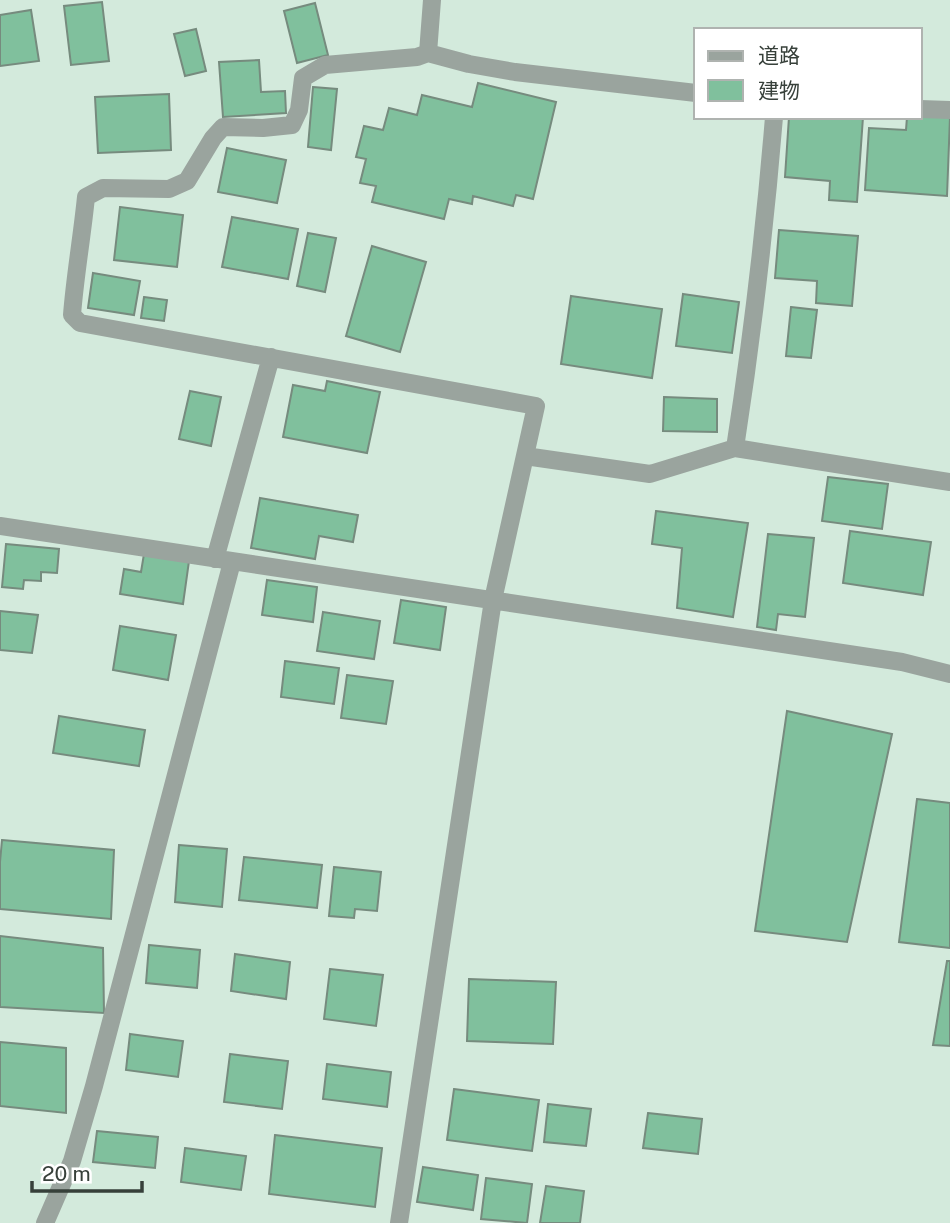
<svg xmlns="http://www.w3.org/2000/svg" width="950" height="1223" font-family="'Public Sans','Noto Sans JP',sans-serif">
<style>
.building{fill:#80c09d;stroke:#768b7e;stroke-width:2}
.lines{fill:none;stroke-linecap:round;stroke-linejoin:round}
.minor{stroke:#9aa49e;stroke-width:18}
</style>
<rect width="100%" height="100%" fill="#d3eadc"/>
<path class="building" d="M102,2L109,61L71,65L64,6Z
M315,3L328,55L297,63L284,11Z
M31,10L39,61L0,66V15Z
M196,29L206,71L185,76L174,34Z
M259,60L261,92L285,91L286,113L223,117L219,62Z
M478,83L556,102L533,199L516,195L513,206L473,196L472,204L449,199L444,219L372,202L376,186L360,183L366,159L356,157L364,126L383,130L389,108L417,115L422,95L472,107Z
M313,87L337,89L331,150L308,147Z
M169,94L171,150L98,153L95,97Z
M789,117H863L857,202L829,200L830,181L785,177Z
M907,117H950L947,196L865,190L869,128L906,130Z
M227,148L286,160L277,203L218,192Z
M120,207L183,215L177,267L114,260Z
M232,217L298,229L288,279L222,267Z
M779,230L858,236L852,306L816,303L817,281L775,278Z
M308,233L336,238L325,292L297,286Z
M372,246L426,262L400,352L346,336Z
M93,273L140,281L134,315L88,308Z
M683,294L739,302L732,353L676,346Z
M571,296L662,309L652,378L561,364Z
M144,297L167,300L164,321L141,318Z
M791,307L817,310L811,358L786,356Z
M327,381L380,392L367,453L283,437L293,385L325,391Z
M190,391L221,397L211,446L179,439Z
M664,397L717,399V432L663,431Z
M828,477L888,484L882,529L822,521Z
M260,498L358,515L353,542L319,536L315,559L251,548Z
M656,511L748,523L733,617L677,608L682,548L652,544Z
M850,531L931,542L923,595L843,583Z
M768,534L814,538L805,617L778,614L776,630L757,627Z
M6,544L59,549L57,573L41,572V581L24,580L23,589L2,587Z
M144,554L189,561L183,604L120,594L124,569L141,572Z
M267,580L317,587L313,622L262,615Z
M401,600L446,607L440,650L394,643Z
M0,611L38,615L32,653L0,650Z
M323,612L380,621L374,659L317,651Z
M120,626L176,635L168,680L113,670Z
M285,661L339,668L334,704L281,697Z
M347,675L393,681L386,724L341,718Z
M787,711L892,734L847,942L755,931Z
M59,716L145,730L139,766L53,753Z
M917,799L950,803V948L899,942Z
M2,840L114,850L111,919L0,909V862Z
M179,845L227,849L222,907L175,902Z
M244,857L322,865L317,908L239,900Z
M334,867L381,872L377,911L355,909L354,918L329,916Z
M0,936L103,948L104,1013L0,1007Z
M149,945L200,950L197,988L146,983Z
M235,954L290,962L286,999L231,991Z
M947,961H950V1046L933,1045Z
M330,969L383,975L376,1026L324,1019Z
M469,979L556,982L553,1044L467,1041Z
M130,1034L183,1041L178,1077L126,1070Z
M0,1042L66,1048V1113L0,1106Z
M230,1054L288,1061L282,1109L224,1102Z
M327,1064L391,1072L387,1107L323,1099Z
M454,1089L539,1100L532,1151L447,1140Z
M548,1104L591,1109L586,1146L544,1142Z
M648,1113L702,1119L698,1154L643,1148Z
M97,1131L158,1137L155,1168L93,1162Z
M275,1135L382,1148L375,1207L269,1194Z
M185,1148L246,1156L241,1190L181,1182Z
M423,1167L478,1175L473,1210L417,1202Z
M486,1178L532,1184L527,1223L481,1219Z
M546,1186L584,1191L580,1223H540Z"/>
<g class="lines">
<path class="minor" d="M428,53L469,64L515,72L696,93
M920,109L950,110
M735,448L950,482
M525,456L650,474L735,448C752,338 765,228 774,117
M0,526L902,662L950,674
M215,559L271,357
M45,1223L72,1161L94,1086L232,562
M399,1223L493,600L536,406L80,323L72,315C75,276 82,237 86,197L103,188L169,189L187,181L213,138L223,127L263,128L292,125L299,110L303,78L325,65L417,57L428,53L432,0"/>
</g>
<rect x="694" y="28" width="228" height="91" fill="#ffffff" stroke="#afb3b0" stroke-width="2"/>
<rect x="708" y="51" width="35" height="10" fill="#9aa49e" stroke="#afb3b0" stroke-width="2"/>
<text x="758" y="63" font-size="21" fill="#37403a">道路</text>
<rect x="708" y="80" width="35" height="21" fill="#80c09d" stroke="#afb3b0" stroke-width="2"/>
<text x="758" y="98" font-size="21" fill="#37403a">建物</text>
<path d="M32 1181v10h110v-10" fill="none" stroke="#37403a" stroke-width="3.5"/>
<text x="42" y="1181" font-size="21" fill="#37403a" stroke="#ffffff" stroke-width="5" paint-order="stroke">20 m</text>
</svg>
